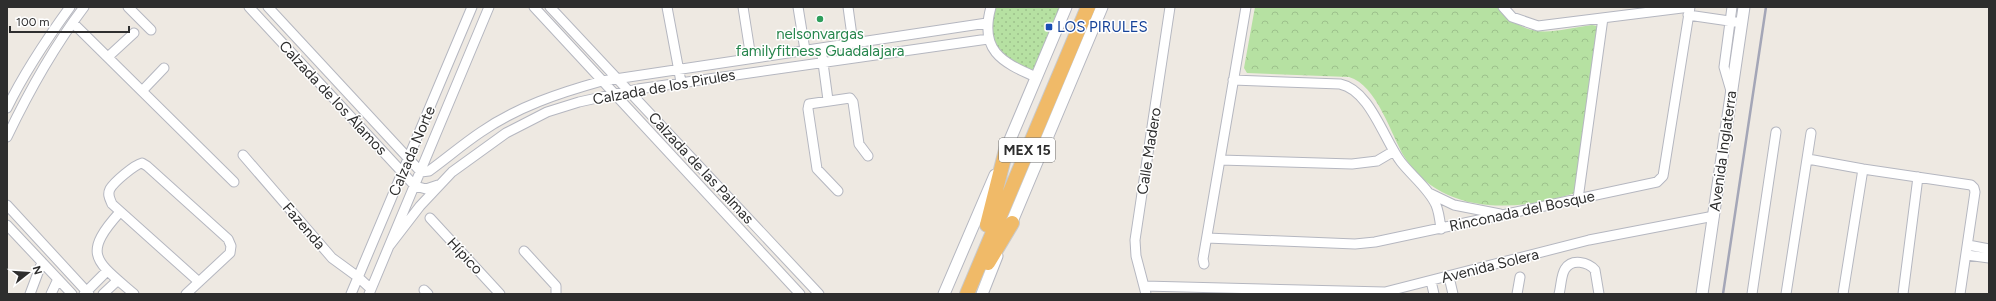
<svg xmlns="http://www.w3.org/2000/svg" width="1996" height="301" font-family="Figtree,sans-serif">
<style>
.forest{fill:url(#forest-crowns)}
.park{fill:url(#park-dots)}
.lines{fill:none;stroke-linecap:round;stroke-linejoin:round}
.minor-casing{stroke:#b5b7c0;stroke-width:11}
.tertiary-casing{stroke:#b5b7c0;stroke-width:13}
.trunk-casing{stroke:#c9c9c9;stroke-width:16}
.minor{stroke:#fff;stroke-width:9}
.tertiary{stroke:#fff;stroke-width:11}
.trunk{stroke:#f0ba68;stroke-width:14}
.rail{stroke:#a4a6b7;stroke-width:2.5}
.leisure-dot{fill:#2e9e5b;stroke:#fff;stroke-width:1.5}
.transit-dot{fill:#1a4fb4;stroke:#fff;stroke-width:1.5}
.labels{text-anchor:middle;stroke-width:3;stroke-linejoin:round;paint-order:stroke}
.shield{fill:#fff;stroke:#6d6d6d;stroke-width:1}
.shield-label{font-size:14px;font-weight:bold;fill:#2e2e2e}
.transit-label{font-size:15px;fill:#164399;stroke:#fff;text-anchor:start}
.leisure-label{font-size:15px;fill:#27864d;stroke:#fff}
.street-label{font-size:15px;fill:#2e2e2e;stroke:#fff}
</style>
<defs>
<pattern id="forest-crowns" width="20" height="18" patternUnits="userSpaceOnUse"><rect width="20" height="18" fill="#b6e1a2"/><path d="M2 6a3 3 0 1 1 6 0M12 15a3 3 0 1 1 6 0" fill="none" stroke="#9dc18c"/></pattern>
<pattern id="park-dots" width="8" height="8" patternUnits="userSpaceOnUse"><rect width="8" height="8" fill="#b6e1a2"/><path d="M2 2h.1M6 6h.1" fill="none" stroke="#9dc18c" stroke-width="1.8" stroke-linecap="round"/></pattern>
</defs>
<rect width="100%" height="100%" fill="#eee9e2"/>
<path class="forest" d="M1255,7H1501C1526,43 1555,30 1592,25L1597,26L1600,30L1575,193C1517,212 1443,216 1405,158C1391,135 1377,85 1349,77L1247,73L1244,68Z"/>
<path class="park" d="M996,7H1063L1035,72L1010,61L992,40L993,17Z"/>
<g class="lines">
<defs>
<path id="minor" d="M128,7L151,30
M249,7L415,186L426,189L438,185
M268,7L421,172L429,171C447,158 463,144 481,132C517,107 559,93 602,81L987,23
M534,7L800,294
M550,7L819,294
M667,7L681,82
M743,7L751,58
M798,7L805,50
M848,7L853,43
M991,7C979,50 1001,62 1036,77
M1503,7L1512,17L1538,26L1690,7
M1688,15L1736,22
M73,23L234,182
M821,48L828,100
M109,56L134,33
M1233,80L1340,84C1370,90 1384,140 1401,162C1412,176 1429,189 1436,205C1439,212 1440,221 1441,229
M143,90L164,68
M1731,91L1724,67L1732,7
M7,108C25,71 46,40 70,7
M7,137C29,91 53,48 84,7
M243,155L332,258L358,277L371,289
M1808,159L1863,169L1971,185L1974,188L1975,192L1960,294
M1220,160L1352,164L1377,161L1394,151
M838,191L817,169L808,109L809,104L850,98L853,102L859,144L868,156
M1429,193L1454,205L1500,214
M1578,199L1603,18
M7,205L89,294
M120,212C81,255 96,261 134,294
M430,218L500,294
M7,225L72,294
M1207,238L1355,244L1375,242L1657,182L1663,176L1664,170L1690,7
M390,245L420,206L452,172L506,133L547,112L579,102L638,89L988,39
M1968,245L1989,249
M524,251L556,286V294
M1967,255L1989,258
M1204,264L1203,259L1246,7
M1449,277L1453,294
M1431,281L1434,294
M1144,286L1385,292L1589,240L1714,216
M424,290L428,294
M30,294L42,262
M51,294L58,279
M84,294L107,271
M103,294L118,280
M186,294L230,253L231,246L228,239L147,166L142,163C134,165 114,182 110,189C107,195 110,199 112,204L199,282
M351,294L472,7
M369,294L489,7
M1146,294L1136,256L1135,240L1170,7
M1517,294L1520,277
M1559,294C1561,287 1561,275 1565,269C1572,258 1588,262 1595,270L1599,294
M1752,294L1776,132
M1786,294L1811,133
M1843,294L1863,169
M1903,294L1918,177"/>
<path id="tertiary" d="M1004,154L1066,7
M1008,231L1102,7
M944,294L995,175
M982,294L997,256
M1702,294L1744,7"/>
<path id="trunk" d="M987,225L1007,146
M988,263L1012,223
M967,294L1088,7"/>
</defs>
<use href="#minor" class="minor-casing"/>
<use href="#tertiary" class="tertiary-casing"/>
<use href="#trunk" class="trunk-casing"/>
<use href="#minor" class="minor"/>
<use href="#tertiary" class="tertiary"/>
<use href="#trunk" class="trunk"/>
<path class="rail" d="M1723,294L1766,7"/>
</g>
<circle class="leisure-dot" cx="820" cy="19" r="4"/>
<rect class="transit-dot" x="1045" y="23" width="8" height="8" rx="2"/>
<g class="labels">
<rect class="shield" x="999" y="138" width="56" height="24" rx="3"/>
<g class="shield-label">
<text x="1027" y="155">MEX 15</text>
</g>
<g class="transit-label">
<text x="1057" y="32">LOS PIRULES</text>
</g>
<g class="leisure-label">
<text x="820" y="39">nelsonvargas<tspan x="820" dy="17">familyfitness Guadalajara</tspan></text>
</g>
<g class="street-label">
<text transform="translate(664 87) rotate(-10)" y="5">Calzada de los Pirules</text>
<text transform="translate(333 98) rotate(47)" y="5">Calzada de los Álamos</text>
<text transform="translate(412 151) rotate(-67)" y="5">Calzada Norte</text>
<text transform="translate(1149 151) rotate(-81)" y="5">Calle Madero</text>
<text transform="translate(1723 151) rotate(-82)" y="5">Avenida Inglaterra</text>
<text transform="translate(701 168) rotate(47)" y="5">Calzada de las Palmas</text>
<text transform="translate(1522 211) rotate(-12)" y="5">Rinconada del Bosque</text>
<text transform="translate(304 226) rotate(49)" y="5">Fazenda</text>
<text transform="translate(465 256) rotate(47)" y="5">Hípico</text>
<text transform="translate(1490 266) rotate(-14)" y="5">Avenida Solera</text>
</g>
</g>
<rect width="1996" height="301" fill="none" stroke="#2e2e2e" stroke-width="16"/>
<g transform="translate(28 273) rotate(73)" stroke="#ffffff" stroke-width="3" paint-order="stroke">
<path d="M0-3L7 15L0 10L-7 15Z" fill="#2e2e2e"/>
<text y="-6" font-size="11" font-weight="bold" text-anchor="middle" fill="#2e2e2e">N</text>
</g>
<path d="M10 26v6h119v-6" fill="none" stroke="#2e2e2e" stroke-width="2"/>
<text x="16" y="26" font-size="12" fill="#2e2e2e" stroke="#ffffff" stroke-width="3" paint-order="stroke">100 m</text>
</svg>
